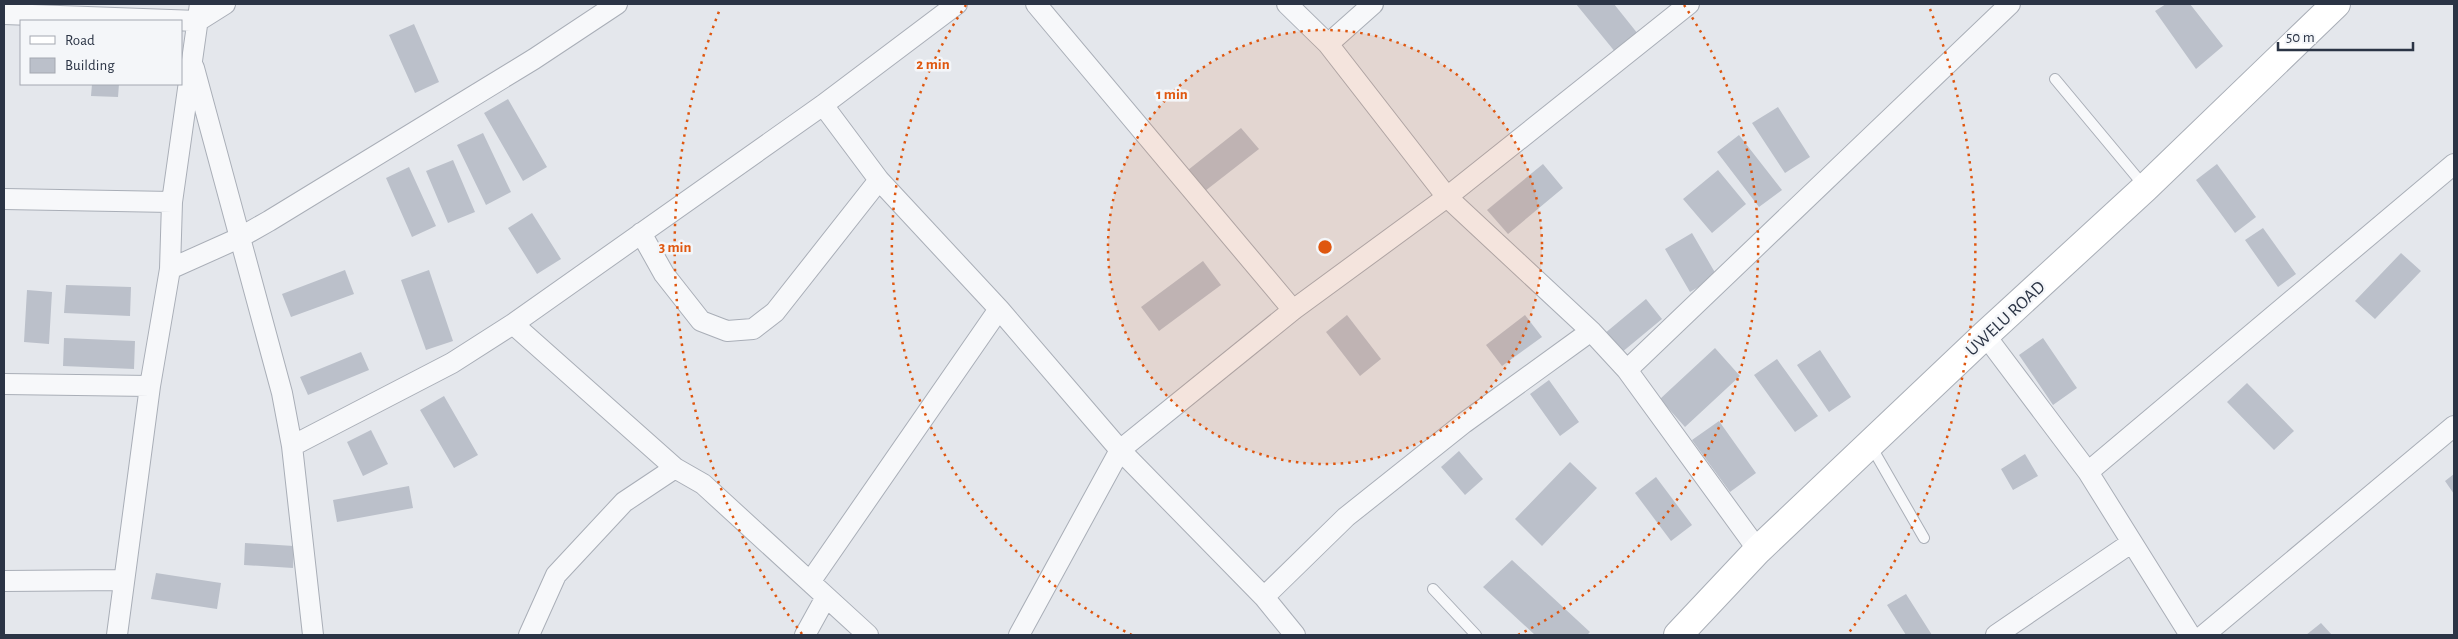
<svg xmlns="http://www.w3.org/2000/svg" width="2458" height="639" font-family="'Alegreya Sans',sans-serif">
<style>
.building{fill:#bbc0ca}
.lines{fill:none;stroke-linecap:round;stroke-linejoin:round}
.lane-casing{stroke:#a9aeb7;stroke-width:12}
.street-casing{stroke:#a9aeb7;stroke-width:22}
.secondary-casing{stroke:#a9aeb7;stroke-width:30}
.lane{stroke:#f7f8fa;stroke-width:10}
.street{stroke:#f7f8fa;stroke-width:20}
.secondary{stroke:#fff;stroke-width:28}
.ring{fill:none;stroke:#df570f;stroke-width:2.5;stroke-dasharray:2.5 5}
.labels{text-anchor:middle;stroke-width:5;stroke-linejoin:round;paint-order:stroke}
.street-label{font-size:18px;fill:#2b3445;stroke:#f4f6f9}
.centre{fill:#df570f;stroke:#f4f6f9;stroke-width:2.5}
.ring-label{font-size:15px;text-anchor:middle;font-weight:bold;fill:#df570f;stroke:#f4f6f9;stroke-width:5;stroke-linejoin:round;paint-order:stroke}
</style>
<rect width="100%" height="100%" fill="#e4e7ec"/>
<path class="building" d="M1576,4H1614L1638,34L1616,53Z
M2166,4H2190L2223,46L2196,69L2155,11Z
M414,24L439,82L415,93L389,35Z
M92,84H119L118,97L91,96Z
M508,99L547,167L523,181L484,113Z
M1778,107L1810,157L1785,173L1752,123Z
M1241,128L1259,149L1205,191L1188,170Z
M483,133L511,192L486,205L457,145Z
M1739,135L1782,190L1759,207L1717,152Z
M453,160L475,212L448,223L426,171Z
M1543,164L1563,188L1508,234L1487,210Z
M2217,164L2256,217L2235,233L2196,180Z
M409,167L436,226L412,237L386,178Z
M1718,170L1746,204L1712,233L1683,199Z
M532,213L561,259L537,274L508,228Z
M2263,228L2296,274L2278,287L2245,240Z
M1692,233L1717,276L1690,292L1665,249Z
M2401,253L2421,271L2375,319L2355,301Z
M1203,261L1221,285L1159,331L1141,307Z
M345,270L354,294L291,317L282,294Z
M429,270L453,341L426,350L401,280Z
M66,285L131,287L130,316L64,313Z
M27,290L52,292L49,344L24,342Z
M1646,299L1662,319L1621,353L1604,334Z
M1347,315L1381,359L1360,376L1326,332Z
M1525,315L1542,337L1502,366L1486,345Z
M64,338L135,341L134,369L63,366Z
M2043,338L2077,388L2053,405L2019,355Z
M1715,348L1740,376L1685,427L1660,399Z
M1820,350L1851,397L1829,412L1797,365Z
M361,352L369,370L308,395L300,377Z
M1777,359L1818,416L1795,432L1754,375Z
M1549,380L1579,422L1560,436L1530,394Z
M2247,383L2294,431L2274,450L2227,402Z
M444,396L478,455L454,468L420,410Z
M1719,421L1756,473L1730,492L1692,440Z
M371,430L388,464L363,476L347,442Z
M1459,451L1483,479L1465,495L1441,467Z
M2025,454L2038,476L2013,490L2001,469Z
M1570,462L1597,488L1542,546L1515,519Z
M2454,474V494L2445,481Z
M1656,477L1692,525L1671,541L1635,493Z
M409,486L413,508L337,522L333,500Z
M245,543L294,546L293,568L244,565Z
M1512,560L1590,632L1587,635H1535L1483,587Z
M156,573L221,583L217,609L151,599Z
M1906,594L1932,635H1906L1887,605Z
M2321,623L2332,635H2306Z"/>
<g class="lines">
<defs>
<path id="lane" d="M2055,79L2145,187
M1871,446L1924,538
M1433,589L1476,635"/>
<path id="street" d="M1036,4L1293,310
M1287,4L1328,44L1447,197L1591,331L1627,370L1758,550
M4,14L198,21L225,4
M1328,44L1373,4
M194,68L282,393L292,446L313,635
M823,105L879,180L999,309L1120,450L1264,597L1295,635
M4,199L172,202
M641,233L664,274L701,321L727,331L753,329L775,312L879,180
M170,269L239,238L269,221L534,59L617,4
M513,324L675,468L703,484L868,635
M1985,335L2088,472L2190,635
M1627,370L2010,4
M4,384L150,386
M292,446L452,363L513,324L823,105L957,4
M2088,472L2454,164
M4,581L124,580
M810,582L999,309
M1264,597L1346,517L1464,423L1591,331
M117,635L150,386L170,269L172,202L200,4
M529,635L556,575L624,502L675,468
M805,635L826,597
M1019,635L1120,450L1293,310L1447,197L1689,4
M1996,635L2131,543
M2204,635L2454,426"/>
<path id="secondary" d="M1678,635L1758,550L1985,335L2145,188L2336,4"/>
</defs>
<use href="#lane" class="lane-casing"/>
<use href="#street" class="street-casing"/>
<use href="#secondary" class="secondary-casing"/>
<use href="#lane" class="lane"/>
<use href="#street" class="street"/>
<use href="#secondary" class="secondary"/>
</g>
<circle cx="1325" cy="247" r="217" fill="#df570f" fill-opacity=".12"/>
<g class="ring">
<circle cx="1325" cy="247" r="217"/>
<path d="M1132 635A433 433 0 0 1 966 5M1684 5A433 433 0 0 1 1518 635"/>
<path d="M802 634A650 650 0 0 1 720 9M1930 9A650 650 0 0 1 1848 634"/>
</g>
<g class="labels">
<g class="street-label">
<text transform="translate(2005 318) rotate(-43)" y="6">UWELU ROAD</text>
</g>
</g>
<circle cx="1325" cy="247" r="8" class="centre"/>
<g class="ring-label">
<text x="933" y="69">2 min</text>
<text x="1172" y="99">1 min</text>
<text x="675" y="252">3 min</text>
</g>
<rect width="2458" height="639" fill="none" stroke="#2b3445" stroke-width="10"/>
<rect x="20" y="20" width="162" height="65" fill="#f4f6f9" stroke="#a4a8b1"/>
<rect x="30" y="36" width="25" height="8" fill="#ffffff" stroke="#a4a8b1"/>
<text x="65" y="45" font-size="15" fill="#2b3445">Road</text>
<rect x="30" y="58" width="25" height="15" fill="#bbc0ca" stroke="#a4a8b1"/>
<text x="65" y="70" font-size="15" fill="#2b3445">Building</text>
<path d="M2278 42v8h135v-8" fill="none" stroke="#2b3445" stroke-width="2.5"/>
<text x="2286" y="42" font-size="15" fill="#2b3445" stroke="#f4f6f9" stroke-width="4" paint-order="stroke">50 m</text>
</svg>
